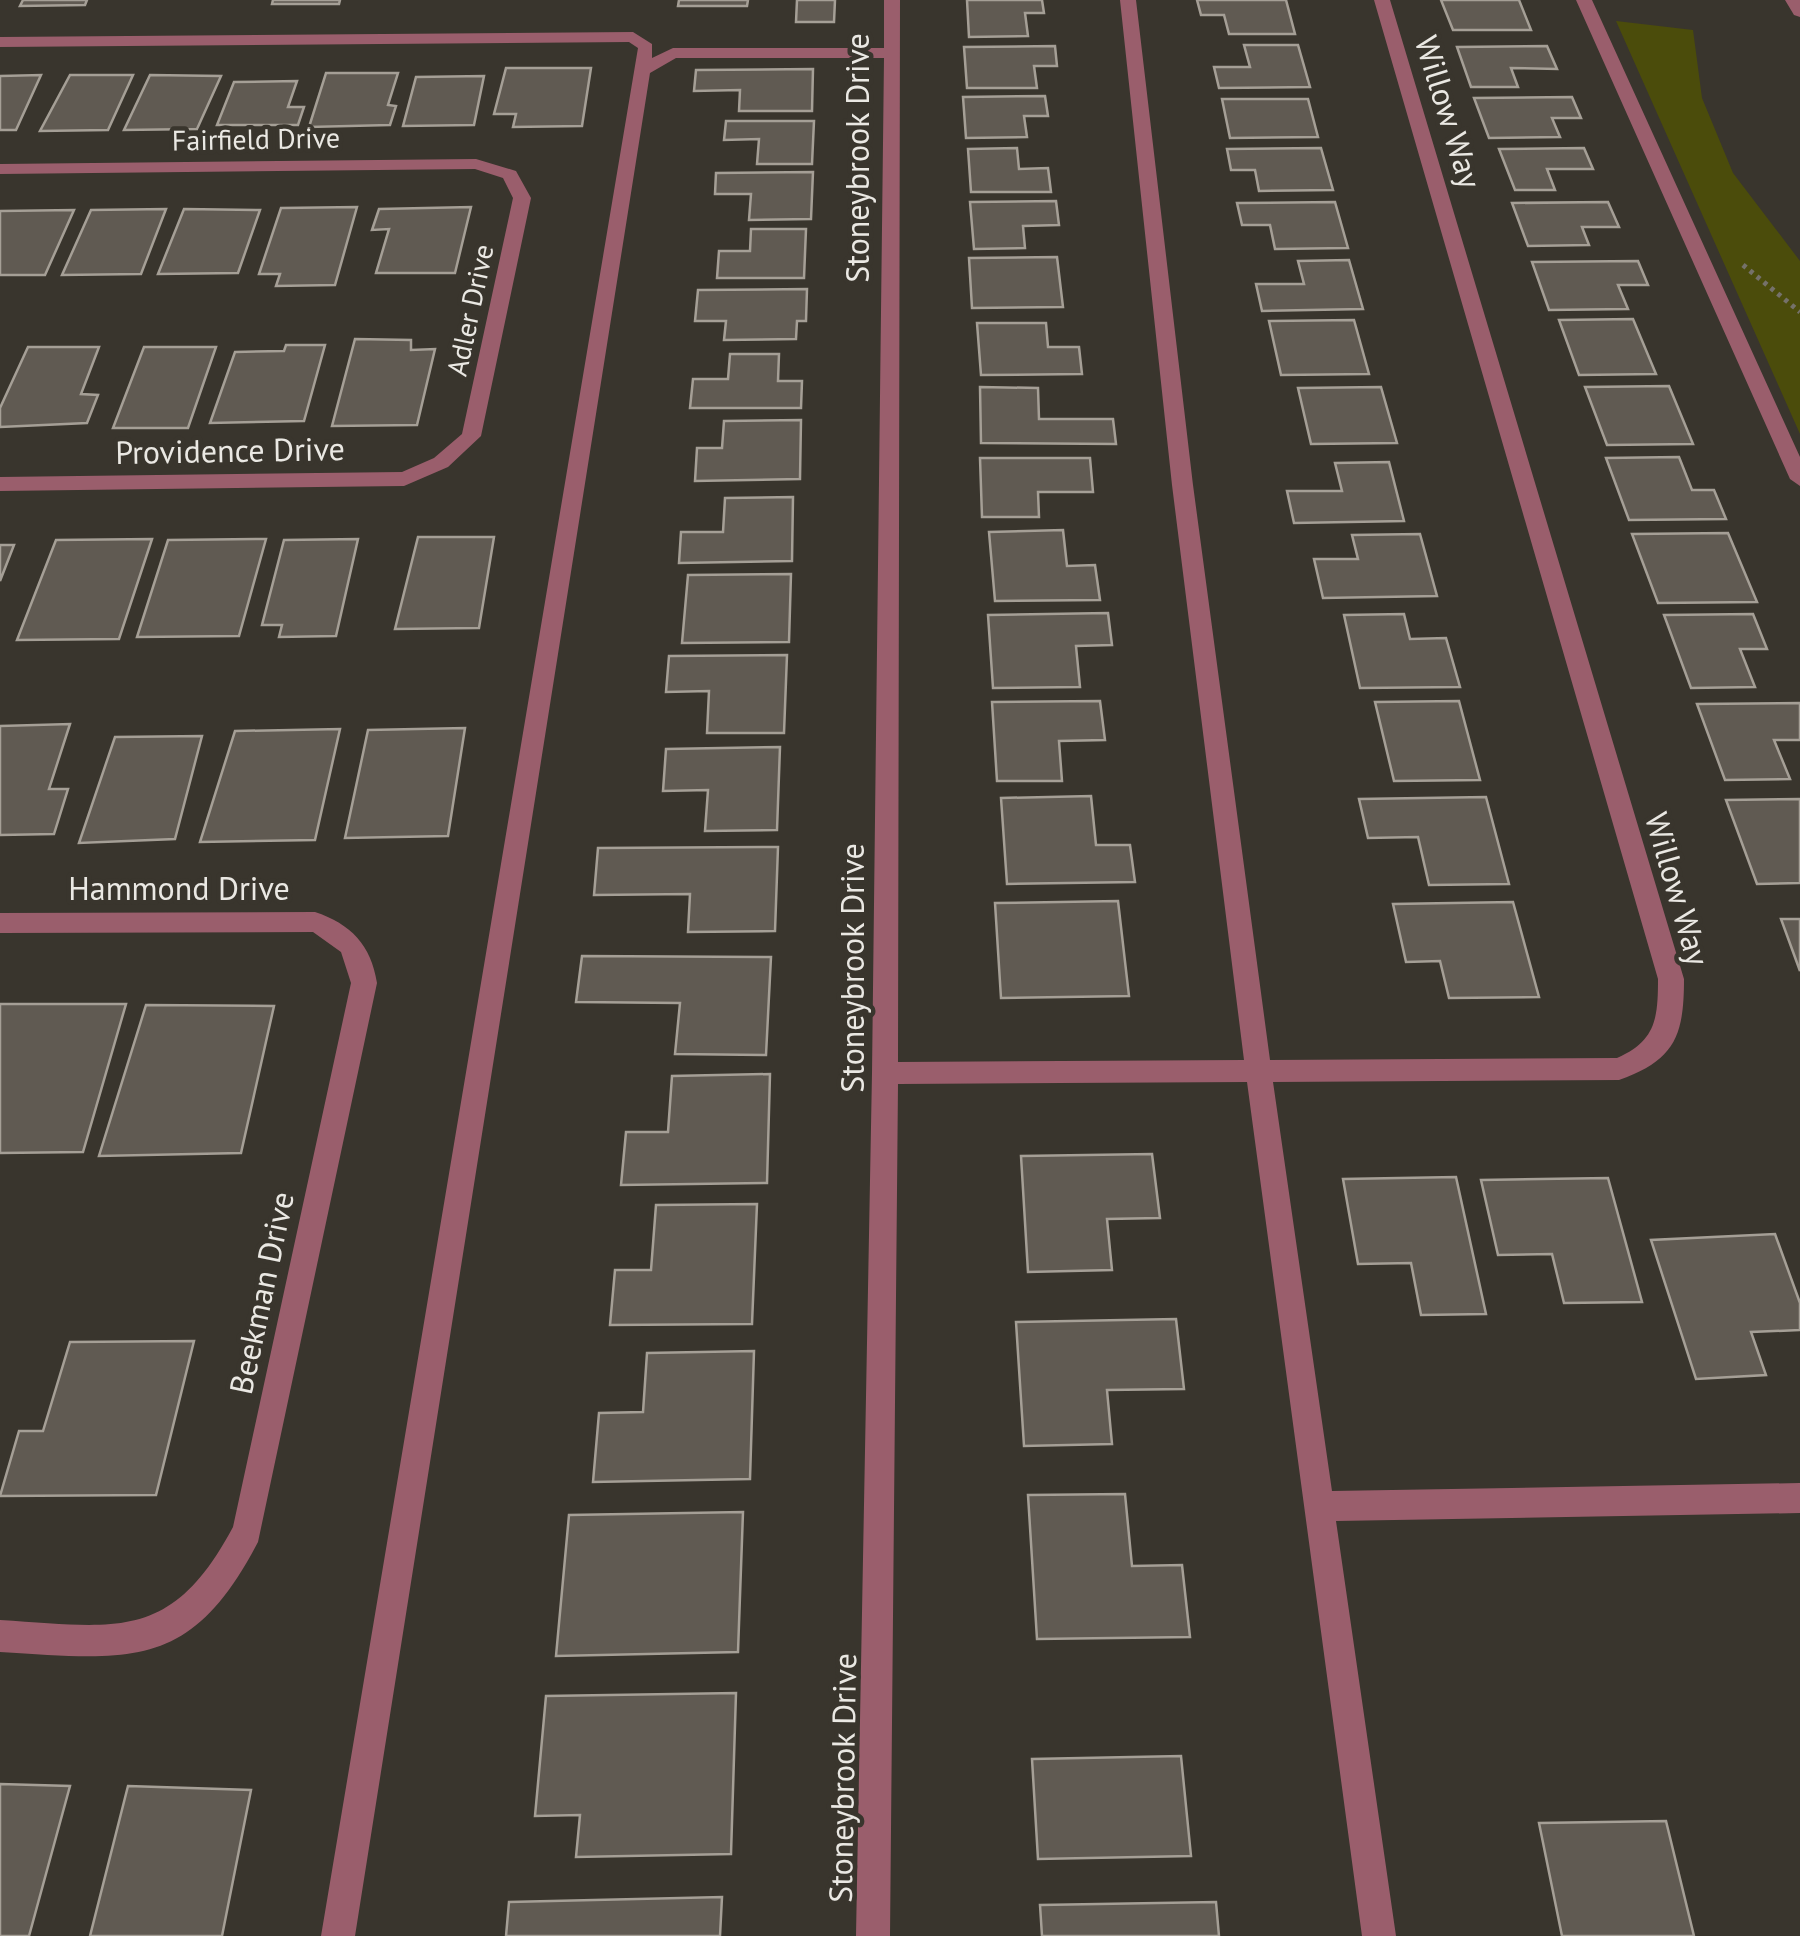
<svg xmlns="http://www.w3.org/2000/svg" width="1800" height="1936" font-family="'PT Sans',sans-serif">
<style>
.green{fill:#4b4c0b}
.building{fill:#605a52;stroke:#a59f96;stroke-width:2.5}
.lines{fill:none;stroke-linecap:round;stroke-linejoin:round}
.path{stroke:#75716a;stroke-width:5;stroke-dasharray:4 5;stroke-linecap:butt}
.minor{fill:#9a5e6c;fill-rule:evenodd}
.labels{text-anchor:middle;stroke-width:9;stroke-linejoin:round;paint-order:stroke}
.far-street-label{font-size:28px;fill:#eae8e3;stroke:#39352d}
.street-label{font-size:32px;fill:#eae8e3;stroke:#39352d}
</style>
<rect width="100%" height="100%" fill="#39352d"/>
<path class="green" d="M1616,21L1693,30L1702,98L1733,173L1800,261V434Z"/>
<path class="building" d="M23,0H87L85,5L20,6Z
M273,0H340L339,4H272Z
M679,0H748L747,6H678Z
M797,0H835L834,22H796Z
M967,0H1042L1044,13H1025L1028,36L969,37Z
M1197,0H1286L1295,34H1229L1224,15H1201Z
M1441,0H1519L1531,30H1453Z
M1244,45H1298L1310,87L1219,88L1214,67H1250Z
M1055,46L1057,66H1034L1037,88H967L964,47Z
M1547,46L1557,69L1511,68L1518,87H1471L1457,47Z
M506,68H591L582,126L513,127L516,114H494Z
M813,69L812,111H739L740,90L694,91L696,70Z
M326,73H398L388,105L396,106L390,125L309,127Z
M41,75L16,130H0V76Z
M70,75H133L108,130L40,131Z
M150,75L221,76L197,129L124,130Z
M484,76L474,125L403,126L416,77Z
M297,81L288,107H304L298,125H217L234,82Z
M1045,96L1048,116H1024L1027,137L966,138L963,97Z
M1572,97L1581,118H1552L1560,137L1489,138L1474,98Z
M1222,99H1308L1318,137L1230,138Z
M726,121H814L812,164H757L759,139L724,140Z
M1017,148L1019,169L1048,168L1051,192H971L968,149Z
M1321,148L1333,190L1259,191L1255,170H1231L1227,149Z
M1584,148L1593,169H1547L1555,190H1515L1499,149Z
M813,172L811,219L749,220L751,194H715L716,173Z
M1056,201L1059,225L1023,226L1025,248L974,249L970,202Z
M1335,202L1348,248L1275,249L1270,225H1242L1237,203Z
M1608,202L1619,227H1582L1589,245L1528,246L1512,203Z
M357,207L335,285L276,286L280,274H259L281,208Z
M471,207L455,273H376L389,229L372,230L379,209Z
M166,209L141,274L62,275L91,210Z
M184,209L260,210L238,273L158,274Z
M74,210L45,275H0V211Z
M751,229H806L804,278H717L719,251H750Z
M1057,257L1063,307L972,308L969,258Z
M1349,260L1363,309L1262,311L1256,284H1304L1298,261Z
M1638,261L1648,285H1618L1628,309L1549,310L1532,262Z
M807,289L806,321H797L796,339L724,340L726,321H695L698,290Z
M1633,319L1656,374L1579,375L1559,320Z
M1354,320L1369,374L1281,375L1269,321Z
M977,323H1046L1048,347H1079L1082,374L981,375Z
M355,339L411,340V350L435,349L417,425L332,426Z
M286,345H325L304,421L210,423L235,352L284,351Z
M28,347H99L81,394L98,395L87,423L0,427V408Z
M144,347H216L188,428H113Z
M730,354H779L778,381H802L801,408H690L693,379H728Z
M1669,386L1693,444L1607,445L1585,387Z
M980,387L1038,388L1039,419H1113L1116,444L981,443Z
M1381,387L1397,443L1311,444L1298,388Z
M801,420L800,479L695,481L697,448H722L724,421Z
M1679,457L1692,490H1714L1726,519L1629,520L1606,458Z
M980,458H1090L1093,492H1038L1039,517H982Z
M1389,462L1404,521L1294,523L1287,491H1342L1335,463Z
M793,497L792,561L679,563L681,532H723L725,498Z
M1063,530L1067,566L1095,565L1100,600L995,601L989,532Z
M1728,533L1757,602L1658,603L1632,534Z
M1420,534L1437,596L1323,598L1314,559H1358L1352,535Z
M418,537H494L479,628L395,629Z
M152,539L119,639L17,640L56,540Z
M266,539L239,636L137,637L168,540Z
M358,539L336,636L279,637L282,625H262L284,540Z
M0,545H14L0,581Z
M791,574L789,642L682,643L688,575Z
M1108,613L1112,645L1076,646L1080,687L993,688L988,615Z
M1404,614L1410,639L1446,638L1460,687L1360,688L1344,615Z
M1753,614L1767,649H1740L1755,687L1691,688L1664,615Z
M787,655L784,733H707L709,691L666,692L669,656Z
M1100,701L1105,740L1059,741L1062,781H997L992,702Z
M1459,701L1480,780L1394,781L1375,702Z
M1800,703V740H1774L1790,779L1725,780L1697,704Z
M70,724L49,789H68L54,834L0,835V726Z
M465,728L448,836L345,838L368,730Z
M340,729L315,840L200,842L235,731Z
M202,736L175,839L79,843L115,737Z
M780,747L777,830L705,831L708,790L663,791L666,749Z
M1091,796L1096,845H1130L1135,882L1007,884L1001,798Z
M1486,797L1509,884L1429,885L1418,837L1368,838L1359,799Z
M1800,799V883L1757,884L1726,800Z
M778,847L775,931L688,932L690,894L594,895L598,848Z
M1118,901L1129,996L1001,998L995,903Z
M1513,902L1539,997L1449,998L1440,961L1406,962L1393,904Z
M1781,919H1800V971Z
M582,956L771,957L766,1055L675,1054L680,1003L576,1002Z
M0,1004H126L83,1152L0,1153Z
M146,1005L274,1006L241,1153L99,1156Z
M770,1074L767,1183L621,1185L626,1132H668L672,1076Z
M1152,1154L1160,1218L1107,1219L1112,1270L1028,1272L1021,1156Z
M1456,1177L1486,1314L1421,1315L1411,1263L1358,1264L1343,1179Z
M1608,1178L1642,1302L1564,1303L1552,1254L1498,1255L1481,1180Z
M757,1204L752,1324L610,1325L615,1270H651L656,1205Z
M1775,1234L1800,1303V1330L1751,1332L1766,1375L1696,1379L1651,1240Z
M1176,1319L1184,1389L1107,1390L1112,1444L1024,1446L1016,1322Z
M194,1341L156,1495L0,1496L19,1431H43L70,1342Z
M754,1351L750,1479L593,1482L599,1413L643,1412L647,1353Z
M1125,1494L1132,1566L1182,1565L1190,1637L1037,1639L1028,1495Z
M743,1512L738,1652L556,1656L569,1515Z
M736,1693L731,1854L576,1857L580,1815L535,1816L546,1696Z
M1181,1756L1191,1856L1038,1859L1032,1759Z
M0,1784L70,1786L29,1936H0Z
M128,1786L251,1790L222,1936H90Z
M1666,1821L1694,1936H1562L1539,1823Z
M722,1897L720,1936H506L509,1902Z
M1216,1902L1219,1936H1042L1040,1905Z"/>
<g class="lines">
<path class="path" d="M1743,265L1800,312"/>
<path class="minor" d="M884,0H900L898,1062L1244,1060L1172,485L1120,0H1136L1193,485L1270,1060L1617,1058C1656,1041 1658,1018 1658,979L1374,0H1390L1684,979C1684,1036 1675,1060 1619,1080L1273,1082L1332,1491L1800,1483V1513L1336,1521L1396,1936H1362L1247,1082L898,1084L890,1936H856L872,1073L884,58H676L650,73L355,1936H321L638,48L629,42L0,47V37L633,32L652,44V58L673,48H884Z
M1576,0H1592L1800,457V486L1790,479Z
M1785,0H1800V17L1794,15Z
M476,159L516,171L531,198L481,436L448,467L404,486L0,491V477L402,472L434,458L462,434L513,198L503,178L475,169L0,174V164Z
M315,912C351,924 371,945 377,983L258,1542C191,1671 131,1660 0,1652V1620C117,1627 171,1643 233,1527L351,983L341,952L313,932L0,933V913Z"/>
</g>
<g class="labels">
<g class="far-street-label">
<text transform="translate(256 139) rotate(-1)" y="10">Fairfield Drive</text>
<text transform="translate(470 310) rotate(-78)" y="10">Adler Drive</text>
</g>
<g class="street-label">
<text transform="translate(1448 112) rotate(73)" y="11">Willow Way</text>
<text transform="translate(858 158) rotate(-90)" y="11">Stoneybrook Drive</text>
<text transform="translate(230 451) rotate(-1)" y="11">Providence Drive</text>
<text x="179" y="900">Hammond Drive</text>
<text transform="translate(1677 889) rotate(74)" y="11">Willow Way</text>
<text transform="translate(853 968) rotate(-90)" y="11">Stoneybrook Drive</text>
<text transform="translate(262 1293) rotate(-78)" y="11">Beekman Drive</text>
<text transform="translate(843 1778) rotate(-89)" y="11">Stoneybrook Drive</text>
</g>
</g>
</svg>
